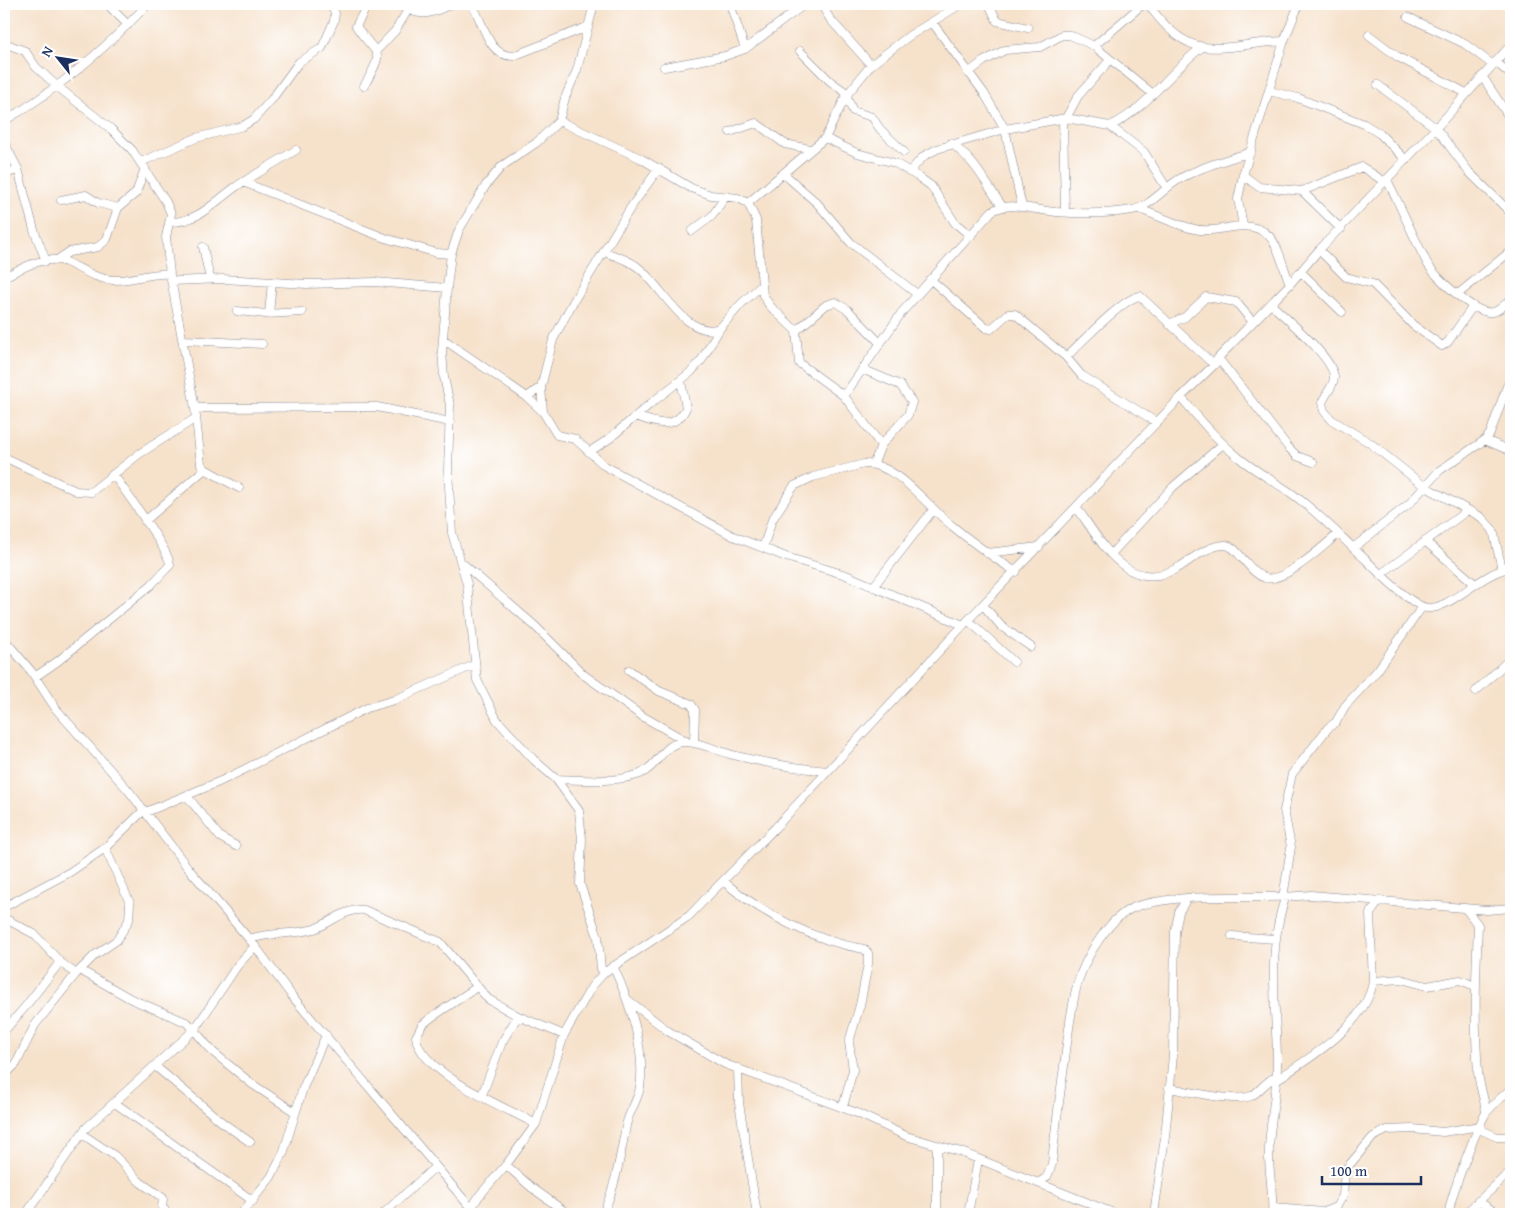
<svg xmlns="http://www.w3.org/2000/svg" width="1515" height="1218" font-family="'Gentium Book Plus',serif">
<style>
.lines{fill:none;stroke-linecap:round;stroke-linejoin:round}
.minor-casing{stroke:#888894;stroke-width:9}
.minor{stroke:#fff;stroke-width:8}
</style>
<rect width="100%" height="100%" fill="#fff"/>
<filter id="ink" filterUnits="userSpaceOnUse"><feTurbulence type="fractalNoise" baseFrequency=".02" numOctaves="2"/><feDisplacementMap in="SourceGraphic" scale="10" xChannelSelector="R" yChannelSelector="G"/><feConvolveMatrix kernelMatrix="1 2 1 2 8 2 1 2 1" color-interpolation-filters="sRGB"/></filter>
<filter id="wash" filterUnits="userSpaceOnUse"><feTurbulence type="fractalNoise" baseFrequency=".0096" numOctaves="4" result="noise"/><feDisplacementMap in="SourceGraphic" scale="20" xChannelSelector="R" yChannelSelector="G"/><feGaussianBlur stdDeviation="1.12" result="paint"/><feColorMatrix in="noise" values="0 0 0 0 0 0 0 0 0 0 0 0 0 0 0 0 0 1.4 0 .05"/><feComposite in="paint" operator="in"/></filter>
<g filter="url(#wash)">
<rect width="100%" height="100%" fill="#f6e1ca"/>
</g>
<g filter="url(#ink)">
<g class="lines">
<defs>
<path id="minor" d="M107,4L128,25
M397,4C420,17 428,16 451,4
M471,4C484,20 486,56 513,56L587,27
M594,4L577,70L565,98L559,121L536,143L502,166L486,185L459,230L451,254L447,288L442,351L444,377L450,405L448,471L452,533L467,584L477,680L497,720L534,760L556,779L579,811L582,839L580,884L598,937L601,969L605,972
M730,4L745,49
M821,4L830,19L871,65
M989,4L997,21L1028,28
M1148,4C1193,68 1220,44 1284,41
M1408,17L1465,44L1493,65
M932,22L984,93L1005,129L1022,207
M1369,35L1398,57L1466,93
M4,43L25,51L36,67L58,87L111,129L132,150L166,202L171,214L166,237L170,274L195,408L201,464L205,469L239,488
M1094,46L1143,4
M377,50L395,31L408,10
M800,51L830,81L848,94
M1496,62L1511,75
M664,67L725,56L745,49L805,4
M968,73L984,61L1005,50L1040,47L1062,35H1070L1094,46L1153,94
M1482,76L1511,120
M1378,85L1436,128L1469,172L1511,213
M364,86C387,47 377,58 356,26L368,4
M1269,91L1298,98L1364,124L1380,134L1406,160
M846,96L853,111L872,117L880,129L904,152
M1066,118L1078,96L1110,60
M1063,119L1065,212
M4,121C58,90 105,49 148,4
M559,121L640,158L691,188L711,195L738,198L748,203L756,220L763,295L770,306L796,331L799,363L844,396L881,445
M1110,126L1144,152L1166,187
M730,132L756,123L785,144L810,149
M825,138L857,153L895,163L920,178L931,186L955,223L971,236
M4,142L18,169L34,230L46,261
M951,143C978,164 983,180 1002,206
M141,162L196,138L243,126L254,119L272,99L299,62L322,48L334,21L335,13L331,4
M909,172L924,156L937,149L1005,129L1066,118L1110,126C1147,109 1169,72 1201,48
M784,174L817,203L851,243L917,294
M4,175L18,169
M1243,175L1259,187L1302,191L1362,167L1385,182
M1387,180C1401,207 1413,236 1427,263C1435,277 1476,316 1493,312C1500,311 1506,303 1511,299
M243,182L385,238L437,253L451,254
M1302,191L1341,229
M61,200L86,195L98,203L118,208
M748,203L825,138L846,96L871,65L909,36L961,4
M1139,209C1157,215 1176,225 1194,229C1207,232 1220,229 1233,227C1277,221 1277,252 1290,284
M171,222C199,222 215,201 237,186C256,174 276,162 296,150
M1243,226L1238,199L1243,175L1284,41L1299,4
M692,231L712,216L726,196
M203,247L210,279
M1319,250L1346,277L1373,284L1413,325L1442,346L1448,342L1473,306
M604,252C616,256 629,260 639,268C662,286 686,340 720,328
M57,260L69,252L98,247L107,239L118,208L136,193L145,168
M1301,272L1342,312
M4,277C22,268 46,254 66,262C82,269 95,279 113,280C132,281 151,272 170,274
M930,279L986,328L991,329L1008,314H1015L1066,357L1081,375L1156,422
M172,281L223,279L307,284L375,282L447,288
M1458,294L1511,251
M1271,304C1285,318 1335,359 1334,378C1333,388 1325,394 1322,403L1324,411L1332,420L1370,443L1424,486L1481,517L1493,530L1502,569
M237,311L266,314L302,312
M269,314L272,282
M1169,324L1185,317L1206,297L1236,302L1252,321
M796,331L826,305L835,302L848,310L879,342
M443,339L527,397L543,412L557,435L575,439L605,466L733,536L786,557L846,575L963,625
M184,340L262,344
M1066,357C1080,344 1124,297 1140,296L1214,365
M1218,358L1288,447L1297,456L1313,462
M862,369L900,385L912,402L908,415L881,445L874,463
M541,387L543,412
M844,396L902,312L992,211C1012,201 1034,210 1056,212C1081,214 1107,214 1132,210C1151,207 1165,186 1183,177C1204,166 1228,159 1251,152
M527,397L541,387L553,340L573,302L631,207L659,168
M1181,397C1199,419 1216,439 1238,457C1255,471 1274,481 1291,493C1318,512 1341,537 1365,559C1377,571 1412,606 1427,608C1449,611 1484,570 1511,568
M195,408L377,407L450,422
M636,416C654,423 675,431 686,408L681,381
M1485,440L1511,451
M589,452L609,439L650,404L691,372L701,361L720,328L741,304L762,285
M4,457L76,491L91,492L139,454L196,418
M1077,508C1102,543 1129,598 1181,566C1193,558 1209,545 1225,545C1232,545 1238,553 1242,558C1249,565 1255,575 1265,578C1285,583 1323,546 1338,534
M145,521L205,469
M1425,541L1475,584
M763,548L772,520L794,486L813,477L864,464C896,462 926,505 950,524C971,542 993,557 1016,572
M1353,548L1409,504L1440,470L1485,440L1490,434L1507,386L1511,380
M987,553L1039,547
M1111,554L1173,487L1223,444
M462,563L535,626L584,675L642,716L686,741
M1381,574L1468,510
M873,587L933,510
M983,605L1001,626L1031,647
M968,620L1014,662
M4,639L31,671L56,709L129,791L188,868L255,946L292,996L471,1208
M629,670L659,691L691,704L695,710L694,743
M35,677L58,661L151,585L170,565C170,551 124,490 113,474
M1476,691L1511,658
M556,779C583,780 615,783 640,774C658,767 664,741 685,742C701,742 718,751 733,755C764,763 796,768 828,771
M187,796L220,837L236,846
M146,812L221,781L367,708L394,700L474,665
M723,881C761,913 814,941 864,949L868,953V964L860,1005L849,1042L853,1070L843,1107
M1283,898L1291,847L1284,810L1292,774L1328,728L1336,722L1345,706L1377,671L1422,607
M4,907L70,872L105,848L144,810
M1465,908L1478,925C1476,973 1474,1023 1478,1072C1479,1086 1485,1099 1486,1113
M4,918L34,934L60,962L76,974
M1232,936L1275,939
M249,939C270,932 293,935 314,929C331,923 345,908 364,910L440,942L488,999L518,1016L564,1035
M80,970L131,999L188,1023L213,1052L252,1084L295,1112
M1373,981L1401,979L1427,986L1460,980L1475,986
M477,987L432,1017L422,1025L416,1037C420,1073 506,1108 536,1124
M628,1000L668,1031L725,1064L857,1113L906,1136L961,1152L1038,1183L1047,1177L1052,1164C1055,1129 1060,1094 1065,1059C1068,1034 1071,1009 1077,985C1085,957 1111,912 1141,905C1196,891 1255,901 1311,895L1487,910L1511,908
M4,1031L25,1007L60,962
M155,1066L223,1123L250,1142
M738,1068L739,1103L757,1214
M4,1076L16,1064L35,1025L76,974L95,955L117,940L129,920L130,903L105,848
M1276,1080C1309,1059 1367,1024 1373,981L1370,914L1380,900
M1169,1088C1188,1091 1235,1103 1251,1096C1261,1091 1265,1081 1276,1077
M482,1095L502,1042L518,1016
M115,1103L253,1201
M1479,1129L1497,1137H1511
M82,1134L115,1156L140,1182L163,1198L162,1207L168,1214
M506,1165L531,1187L568,1214
M1038,1183L1116,1214
M1478,1201L1498,1214
M1273,1208L1324,1212L1336,1207L1343,1196L1345,1170L1373,1137L1387,1130L1412,1129L1443,1132L1480,1126
M26,1214L85,1129L195,1029L237,966L255,946
M241,1214L271,1177L283,1154L303,1088L326,1035
M383,1214L435,1167
M468,1214L479,1196L506,1165L536,1124L564,1035L592,986L605,972L689,916L712,892L775,828L968,620L1181,397L1214,365L1218,358L1290,284L1319,250L1436,128L1511,45
M603,1214C616,1185 620,1157 626,1126C628,1113 638,1101 640,1087C646,1049 629,1000 613,966
M937,1214V1145
M968,1214L978,1160
M1154,1214L1165,1137L1173,1055L1175,932L1179,912L1186,900
M1272,1214C1274,1193 1268,1171 1269,1149C1270,1119 1278,1088 1277,1058C1276,1003 1267,951 1285,898
M1449,1214C1449,1198 1477,1128 1486,1113C1493,1104 1503,1096 1511,1089
M1465,1214L1511,1171"/>
</defs>
<use href="#minor" class="minor-casing"/>
<use href="#minor" class="minor"/>
</g>
</g>
<rect width="1515" height="1218" fill="none" stroke="#fff" stroke-width="20"/>
<g transform="translate(58 58) rotate(300)" stroke="#ffffff" stroke-width="4" paint-order="stroke">
<path d="M0-4L9 19L0 12L-9 19Z" fill="#1b2f5e"/>
<text y="-8" font-size="14" font-weight="bold" text-anchor="middle" fill="#1b2f5e">N</text>
</g>
<path d="M1322 1176v8h99v-8" fill="none" stroke="#1b2f5e" stroke-width="2.5"/>
<text x="1330" y="1176" font-size="15" fill="#1b2f5e" stroke="#ffffff" stroke-width="4" paint-order="stroke">100 m</text>
</svg>
